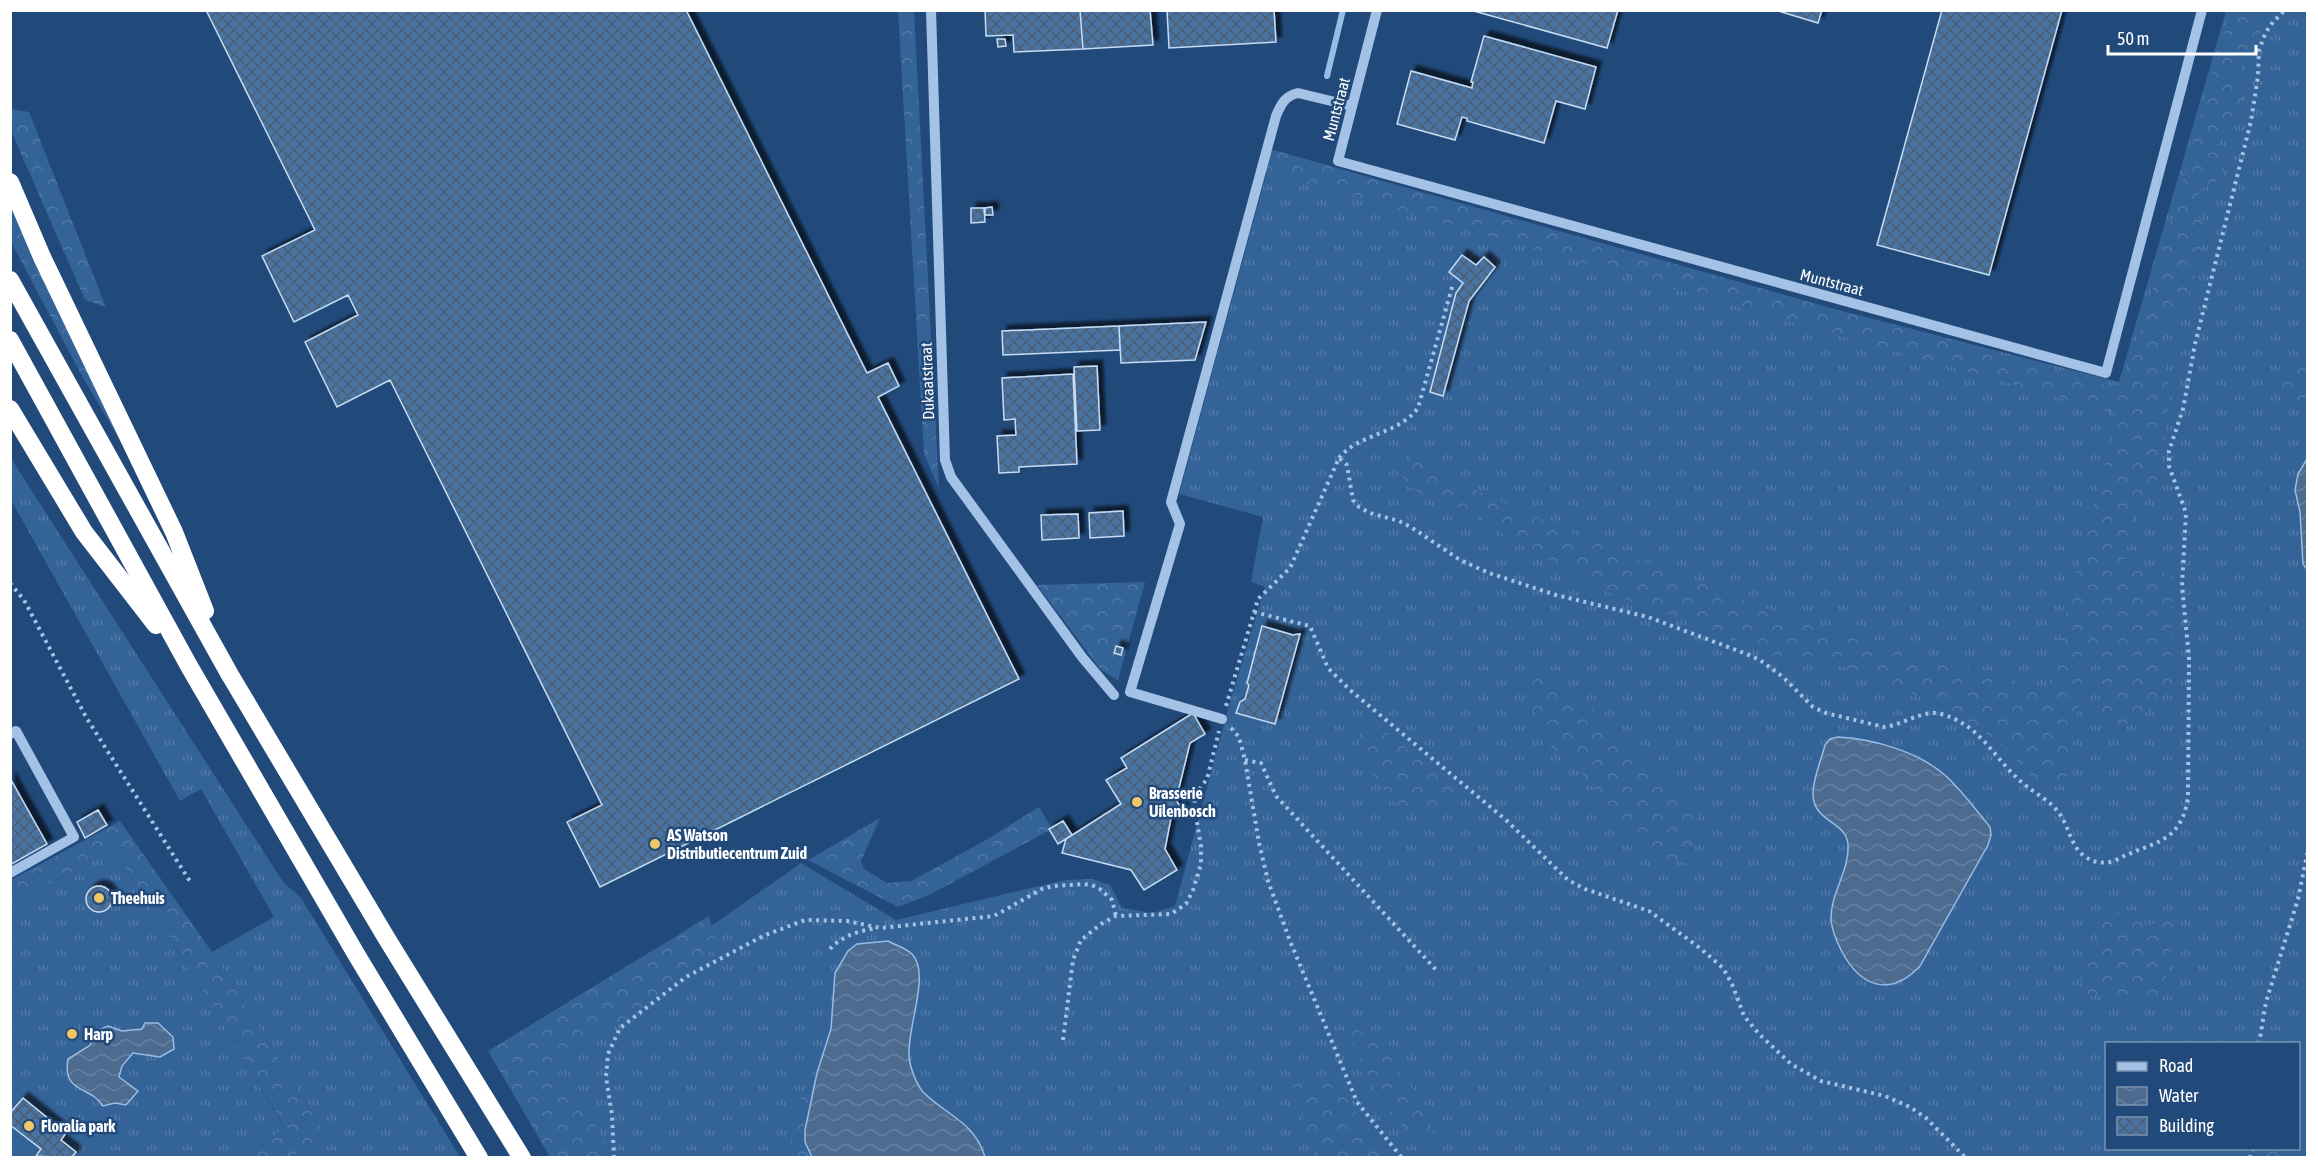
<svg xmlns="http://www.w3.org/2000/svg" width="2318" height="1168" font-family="'Asap Condensed',sans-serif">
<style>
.grass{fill:url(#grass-tufts);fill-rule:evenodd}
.forest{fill:url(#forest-crowns)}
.water{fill:url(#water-waves);stroke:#97bde6;stroke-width:1.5}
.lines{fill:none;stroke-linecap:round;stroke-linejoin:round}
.stream{stroke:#97bde6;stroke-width:6}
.building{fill:url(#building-cross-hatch);stroke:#c6dcf4;stroke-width:1.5;filter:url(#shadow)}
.path{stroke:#a3c2e5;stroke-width:4;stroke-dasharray:3 4.5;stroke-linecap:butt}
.minor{stroke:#a3c2e5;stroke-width:10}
.highway{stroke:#fff;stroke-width:18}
.poi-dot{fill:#f1c765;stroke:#21497a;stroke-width:2}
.labels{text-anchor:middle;stroke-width:5;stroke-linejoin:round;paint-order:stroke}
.street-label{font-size:16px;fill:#fff;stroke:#21497a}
.poi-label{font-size:16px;font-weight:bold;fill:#fff;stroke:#21497a;text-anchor:start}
</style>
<defs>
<pattern id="grass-tufts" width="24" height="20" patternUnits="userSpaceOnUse" patternTransform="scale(1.5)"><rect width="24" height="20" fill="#346398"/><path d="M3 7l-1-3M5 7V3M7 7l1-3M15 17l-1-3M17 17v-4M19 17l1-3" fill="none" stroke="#527aa7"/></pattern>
<pattern id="forest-crowns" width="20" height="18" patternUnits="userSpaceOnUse" patternTransform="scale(1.5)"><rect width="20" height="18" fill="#346398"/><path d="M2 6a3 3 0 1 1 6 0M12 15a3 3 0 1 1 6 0" fill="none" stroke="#527aa7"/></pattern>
<pattern id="water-waves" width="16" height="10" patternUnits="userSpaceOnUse" patternTransform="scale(1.5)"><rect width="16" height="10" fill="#4d6b8f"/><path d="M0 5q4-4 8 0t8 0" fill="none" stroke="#6881a0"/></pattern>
<pattern id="building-cross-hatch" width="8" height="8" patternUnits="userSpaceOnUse" patternTransform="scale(1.5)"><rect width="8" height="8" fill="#4a73a3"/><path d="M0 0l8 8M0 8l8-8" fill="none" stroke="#4b5e73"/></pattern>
<filter id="shadow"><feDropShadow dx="5.5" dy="-5.5" stdDeviation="1.5" flood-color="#0009"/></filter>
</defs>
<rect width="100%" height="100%" fill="#21497a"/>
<path class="grass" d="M2226,11H2307V1157H570L502,1053L700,934L801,863L896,920L1065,880L1092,879L1110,885L1122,908L1153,913L1175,906L1228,709L1265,587L1251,582L1263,517L1179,494L1269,164L2119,382ZM2106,1044H2298V1148H2106Z
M10,457L283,882L301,898L460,1157H290L329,1140L212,952L274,917L201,789L180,801L11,500Z
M111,850L125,867L213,1007L285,1129L238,1158L11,1157V905ZM108,1026L122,1031L133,1052L122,1066L119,1077L80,1053C91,1045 95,1031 108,1026Z"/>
<path class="forest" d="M898,11H914L939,488L924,454Z
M2230,11H2270L2249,58L2234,81L2243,92L2241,112L2231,123L2215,148L2225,162L2222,180L2201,188L2193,208L2207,230L2184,312L2164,324L2156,359L2169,373L2167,422L2154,496L2137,508L2122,569L2171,574L2172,686L2141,718L2111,731L2098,721L2102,673L2091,633L2066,780L2040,786L2003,745L1947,708L1869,675L1814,656L1798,667L1709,629L1609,593L1497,531L1468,510L1431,500L1402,481L1419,436L1432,471L1589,540L1809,625L2047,690L2117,414L1256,170L1263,147L2124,391Z
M11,109L29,112L106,307L85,300L12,133Z
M10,192L130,457L82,376L11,242Z
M2307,359V399L2292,404L2274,388Z
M1145,582L1118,680L1101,670L1037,585Z
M1526,672C1548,681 1575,690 1591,707C1604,720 1613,737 1627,749C1648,767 1678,781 1692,807C1702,825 1696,846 1689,864L1666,858L1632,839L1617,822L1573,761L1551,748L1525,692Z
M1376,724L1462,794L1453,809C1445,811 1433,816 1425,815C1418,813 1405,809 1399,805C1382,792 1334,730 1376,724Z
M1039,807L1052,829L929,895L898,907L808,860L880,818L861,861L864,869L887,883L911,881L986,840Z
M120,821L212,952L329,1140L290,1157H238L285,1128L213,1007L125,867L111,850L11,905V880Z
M2108,907L2148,926L2170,917L2179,925L2163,988L2154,1007L2126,998L2084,994L2078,965L2094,948Z
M709,916L715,939L703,967L682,987L553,1060L588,1113L612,1157H550L488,1051Z
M1347,1024C1353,1028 1361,1031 1367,1035C1396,1055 1428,1110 1437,1144C1389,1137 1360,1064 1347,1024Z
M1338,1073L1357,1114L1393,1157H1316L1292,1085Z
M816,1078C810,1107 799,1129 812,1157H792C787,1131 799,1106 808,1081Z
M2261,1149H2283L2292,1155V1157H2257Z"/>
<path class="water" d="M2307,459L2308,567L2306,568L2303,564L2300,512L2295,490L2298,474Z
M1838,737C1874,739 1920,752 1947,777C1963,792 1976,810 1990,827L1991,835L1988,845L1920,966C1890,998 1860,987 1841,950C1837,942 1832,930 1831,920C1830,894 1850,870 1848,844C1846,821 1813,822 1813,794C1813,778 1821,761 1825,745L1830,739Z
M888,941C895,945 906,948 912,954C933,976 901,1038 911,1067C913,1074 918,1086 923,1092C947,1116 974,1121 985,1157H812L805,1142V1130L817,1073L831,1029L835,973L848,951L857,944Z
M145,1023H158L173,1037L174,1049L160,1057L133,1053L122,1066L119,1077L138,1091L126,1105L115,1103L103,1106C90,1085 62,1094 68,1059L89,1046L101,1029L108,1026L122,1031L142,1029Z"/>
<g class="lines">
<path class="stream" d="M1327,76L1343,10"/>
</g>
<path class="building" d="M206,10H686L867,373L888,363L899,386L878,397L1019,679L600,887L567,822L602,805L390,380L337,407L305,342L358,315L348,295L294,322L262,256L315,230Z
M985,10H1080L1083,49L1014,52L1013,35L986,36Z
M1080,10H1150L1153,45L1083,49Z
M1167,10H1274L1276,42L1169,48Z
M1470,10H1618L1607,48Z
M1775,10H1822L1818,23Z
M1942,10H2062L1989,275L1877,245Z
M1484,36L1596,67L1585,109L1556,101L1544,143L1467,121V118L1462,117L1455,140L1397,124L1411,71L1472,88L1473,82H1471Z
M997,39H1005L1006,46L998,47Z
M992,207L993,215H985V208Z
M971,208H984L985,222L971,223Z
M1462,255L1476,265L1484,257L1495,267L1469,301L1443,396L1430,392L1456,293L1463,283L1449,272Z
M1206,322L1195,360L1121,363L1119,326Z
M1119,326L1120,350L1003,355L1002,331Z
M1097,366L1100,430L1077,431L1074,367Z
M1073,374L1077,464L1019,467V472L999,473L997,436L1016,435L1015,419L1004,420L1002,378Z
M1123,511L1124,536L1090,538L1089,513Z
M1078,514L1079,538L1042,540L1041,515Z
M1262,626L1293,635L1300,634L1275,724L1236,713L1240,702L1245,699L1249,685L1247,683Z
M1116,646L1123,648L1121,655L1114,653Z
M1193,713L1205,734L1190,743L1176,800L1183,811L1171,818L1165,849L1177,870L1144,890L1131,870L1062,853L1066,839L1121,804L1106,780L1127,768L1121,758Z
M10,778L47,844L10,865Z
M98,810L107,825L85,838L77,822Z
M1063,821L1072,835L1058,844L1049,829Z
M86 899a13 13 0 1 1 26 0a13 13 0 1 1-26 0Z
M23,1098L66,1133L61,1140L76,1152L71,1158L36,1156L41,1149L10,1125V1113Z"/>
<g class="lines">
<path class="path" d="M1339,458C1359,433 1398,435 1418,408L1453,284
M10,583L24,600L86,717L191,883
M1254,612L1310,626L1328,668L1350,690L1506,820L1568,880L1585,889L1649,911L1700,948L1723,968L1732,984L1744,1016L1759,1034L1791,1064L1821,1081L1885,1096L1910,1107L1926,1118L1966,1158
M1226,706L1258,599L1290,568L1339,458L1347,465L1353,500L1359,507L1370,513L1399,521L1411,527L1460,560L1489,573L1556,595L1648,617L1744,653L1760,660L1783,677L1813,707L1826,713L1884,727C1903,725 1923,709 1941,714C1982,725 1995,761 2024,784C2035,794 2050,800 2059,813C2069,826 2070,845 2084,856C2094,863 2103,864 2114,861C2151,841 2180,846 2188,798L2189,658L2182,586L2186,513L2169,466V451L2183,409L2195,344L2251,121L2258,76L2259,50L2266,32L2273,22L2285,10
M1231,728L1239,737L1245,760L1259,843L1268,881L1290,941L1357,1102L1402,1158
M1245,760L1261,763L1276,796L1438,972
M830,949C843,935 859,931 877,928
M1063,1040L1073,960L1081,940L1101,924L1116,916L1171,914L1186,904L1193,890L1201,864V846L1194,805L1195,795L1207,779L1219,731
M2259,1044L2266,1002L2298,899L2308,850
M614,1158L612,1115L606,1077L608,1054L620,1028L686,977L763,936L805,920L847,921L881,928L994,916L1042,889L1053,886L1083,884L1092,885L1100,889L1112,900L1116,916
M2250,1158L2253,1148"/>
<path class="minor" d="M931,10L945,460L951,477L1082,657L1114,695
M1377,10L1338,161L2106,373L2202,10
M1222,719L1130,692L1180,524L1171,502L1276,116C1281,104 1285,96 1298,93L1352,106
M10,734L16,731L74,837L10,873"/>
<path class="highway" d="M10,182L42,257L174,532L205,611
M10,280L230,675L387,939L522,1158
M10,340L189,666L356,954L479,1158
M10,409L84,532L156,625"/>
</g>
<g class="poi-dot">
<circle cx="1137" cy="802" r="6"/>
<circle cx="655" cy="844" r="6"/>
<circle cx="99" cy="898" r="6"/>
<circle cx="72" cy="1034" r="6"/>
<circle cx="29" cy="1126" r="6"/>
</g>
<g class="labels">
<g class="street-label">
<text transform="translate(1336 109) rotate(-75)" y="6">Muntstraat</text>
<text transform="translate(1832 282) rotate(15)" y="6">Muntstraat</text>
<text transform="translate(927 381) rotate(-92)" y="6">Dukaatstraat</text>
</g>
<g class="poi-label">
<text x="1149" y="799">Brasserie<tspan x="1149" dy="18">Uilenbosch</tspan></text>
<text x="667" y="841">AS Watson<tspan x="667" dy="18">Distributiecentrum Zuid</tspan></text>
<text x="111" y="904">Theehuis</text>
<text x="84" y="1040">Harp</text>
<text x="41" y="1132">Floralia park</text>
</g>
</g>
<rect width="2318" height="1168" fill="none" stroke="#ffffff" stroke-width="24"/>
<rect x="2105" y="1042" width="195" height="108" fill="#21497a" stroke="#7a92af" stroke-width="1.5"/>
<rect x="2117" y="1062" width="30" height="9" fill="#a3c2e5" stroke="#7a92af" stroke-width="1.5"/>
<text x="2159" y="1072" font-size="18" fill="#ffffff">Road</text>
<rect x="2117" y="1087" width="30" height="18" fill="url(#water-waves)" stroke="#7a92af" stroke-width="1.5"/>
<text x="2159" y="1102" font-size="18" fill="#ffffff">Water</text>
<rect x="2117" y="1117" width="30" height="18" fill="url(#building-cross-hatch)" stroke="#7a92af" stroke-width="1.5"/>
<text x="2159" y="1132" font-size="18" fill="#ffffff">Building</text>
<path d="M2108 45v9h148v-9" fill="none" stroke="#ffffff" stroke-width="3"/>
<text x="2117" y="45" font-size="18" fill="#ffffff" stroke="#21497a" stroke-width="4.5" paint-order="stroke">50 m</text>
</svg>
